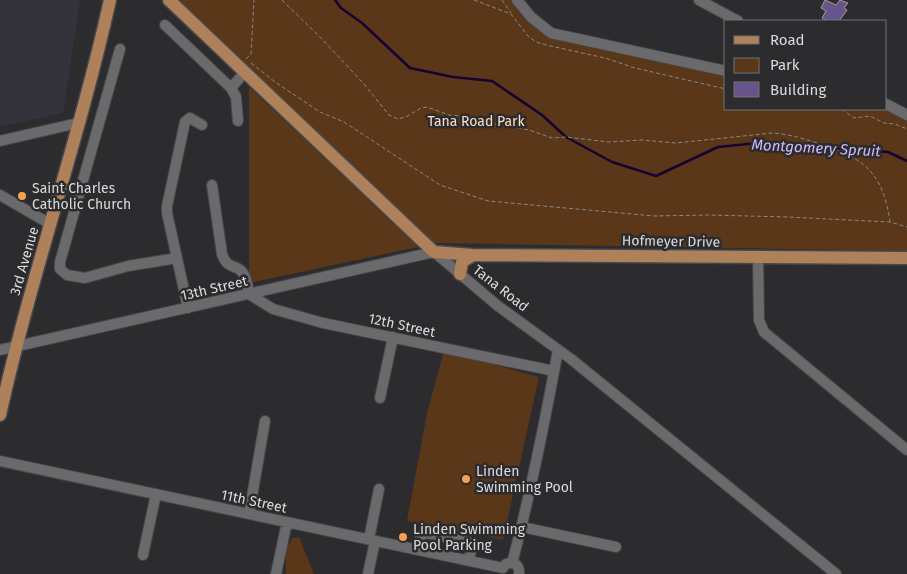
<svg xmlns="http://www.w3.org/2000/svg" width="907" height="574" font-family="'Fira Sans',sans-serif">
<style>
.built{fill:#34323a}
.green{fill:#593718}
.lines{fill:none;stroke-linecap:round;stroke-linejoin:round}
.stream{stroke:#170231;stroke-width:2.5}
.building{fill:#66548a;stroke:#9d9c9f}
.minor-casing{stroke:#48484a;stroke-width:12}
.major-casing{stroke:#48484a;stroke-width:15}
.path{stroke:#878789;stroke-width:1;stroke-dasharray:4 2.5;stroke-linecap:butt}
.minor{stroke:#6a6a6c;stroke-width:10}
.major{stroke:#ae815a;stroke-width:12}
.poi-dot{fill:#f9a04d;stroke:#2c2c2e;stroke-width:2}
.labels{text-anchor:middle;stroke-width:5;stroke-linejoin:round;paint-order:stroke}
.park-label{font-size:14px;fill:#fbdcc4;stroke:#2c2c2e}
.poi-label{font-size:14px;fill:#dbdbdd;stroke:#2c2c2e;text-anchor:start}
.street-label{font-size:14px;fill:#dbdbdd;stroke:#2c2c2e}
.water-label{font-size:15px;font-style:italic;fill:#cebafc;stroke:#2c2c2e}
</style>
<rect width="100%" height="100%" fill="#2c2c2e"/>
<path class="built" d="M0,0H80L63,113L0,127Z"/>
<path class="green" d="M178,0H520L553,33L726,68V109H886L907,113V251L435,243L242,64Z
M249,87L418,247L249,283Z
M444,351L539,377L503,540L407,521L427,413Z
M299,537L314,574H286V551L292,538Z"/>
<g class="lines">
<path class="stream" d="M335,0L341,8L362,23L410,68L453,77L492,81L542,115L566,137L612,162L656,176L718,147L758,143L888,152L907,161"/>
</g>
<path class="building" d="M825,0L836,5L840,0L848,3L844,8L847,10L839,21H827L822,18L826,11L821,8Z"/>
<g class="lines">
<defs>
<path id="minor" d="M517,0L531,17L551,33L726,71
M699,0L738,21
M165,25L231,88L236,97L238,121
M120,49L60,262V269L67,275L85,278L128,266L177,258
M231,88L245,72
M886,104L907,115
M0,141L78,123
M212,185L222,254C228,271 236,263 243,273C247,278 248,288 249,294L273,309L323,323L554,371
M0,195L50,224
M758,257L759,320L764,332L907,450
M188,308L167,213V206L185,122L190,118L202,125
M0,350L434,252L498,306L571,359L836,574
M380,398L393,337
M0,461L503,568
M249,514L265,421
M522,527L616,547
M369,539L379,489
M418,550L420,536L427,533L468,542L472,546L469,560
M143,555L156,494
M512,563C531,493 545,421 558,350
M506,564C514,561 520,565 519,574
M276,574L287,522
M368,574L375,541"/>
<path id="major" d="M169,0L434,252L473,255L907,258
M460,274L462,262L473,255
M0,415C31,275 79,140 110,0"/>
</defs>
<use href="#minor" class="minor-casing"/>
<use href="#major" class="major-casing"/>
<path class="path" d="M282,0L322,39L364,84L389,115L398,119L406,117L421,108L427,107L449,115L474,117L495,124L529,130L552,138L566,137L609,142L641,140L676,143L772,133C788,134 802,138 817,143C864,158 882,171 890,221
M474,0L511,14L528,36L536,42L546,45L605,58L635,68L726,89
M502,0L511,13
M246,59L251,54L254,0
M251,63L275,82L320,112L344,122L440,185L488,201L654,216L708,215L788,217L890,222L907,227
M842,109L854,118L870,116L884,123L895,124L907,129"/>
<use href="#minor" class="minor"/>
<use href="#major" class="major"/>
</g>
<g class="poi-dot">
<circle cx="22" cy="196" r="5"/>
<circle cx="466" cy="479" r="5"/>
<circle cx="403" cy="537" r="5"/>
</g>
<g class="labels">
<g class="park-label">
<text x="476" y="126">Tana Road Park</text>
</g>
<g class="poi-label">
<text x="32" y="193">Saint Charles<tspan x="32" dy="16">Catholic Church</tspan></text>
<text x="476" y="476">Linden<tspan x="476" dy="16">Swimming Pool</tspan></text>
<text x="413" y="534">Linden Swimming<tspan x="413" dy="16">Pool Parking</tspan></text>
</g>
<g class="street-label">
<text transform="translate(671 241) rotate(1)" y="5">Hofmeyer Drive</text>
<text transform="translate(24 261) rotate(-74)" y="5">3rd Avenue</text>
<text transform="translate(214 288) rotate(-13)" y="5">13th Street</text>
<text transform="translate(501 288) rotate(38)" y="5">Tana Road</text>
<text transform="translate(402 325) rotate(12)" y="5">12th Street</text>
<text transform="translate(254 501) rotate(12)" y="5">11th Street</text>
</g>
<g class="water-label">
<text transform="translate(816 148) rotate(3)" y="5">Montgomery Spruit</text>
</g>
</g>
<rect x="724" y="20" width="162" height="90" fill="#2c2c2e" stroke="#727274"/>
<rect x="734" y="36" width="25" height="8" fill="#ae815a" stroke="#727274"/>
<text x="770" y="45" font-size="15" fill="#dbdbdd">Road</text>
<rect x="734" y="58" width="25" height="15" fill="#593718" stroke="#727274"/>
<text x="770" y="70" font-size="15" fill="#dbdbdd">Park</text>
<rect x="734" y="82" width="25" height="15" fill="#66548a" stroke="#727274"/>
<text x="770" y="95" font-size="15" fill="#dbdbdd">Building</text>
</svg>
